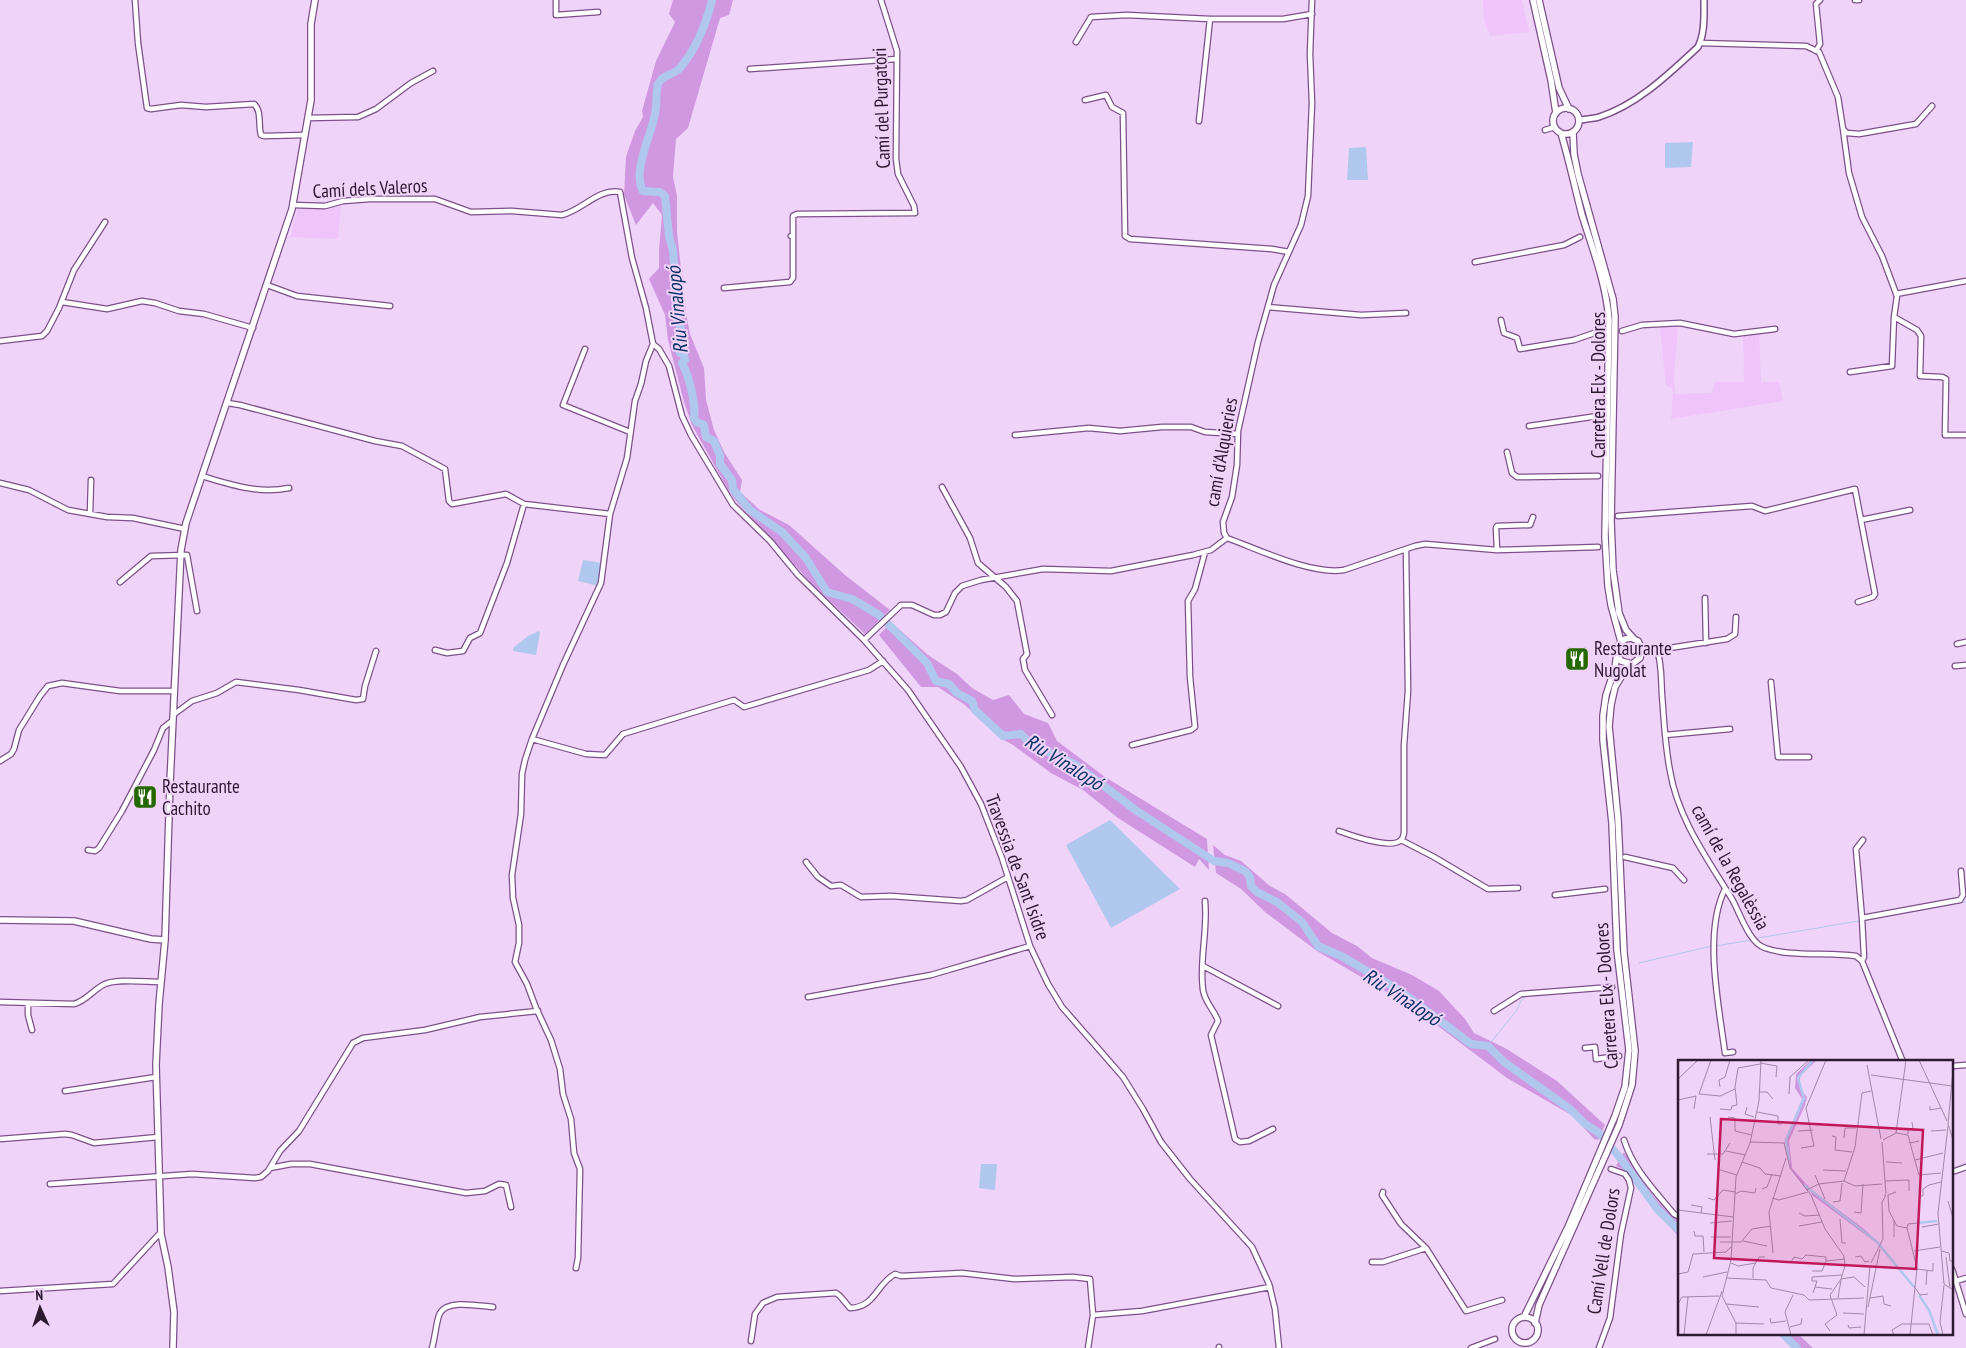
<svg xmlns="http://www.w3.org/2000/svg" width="1966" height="1348" font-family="'PT Sans Narrow',sans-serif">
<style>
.built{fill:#eec4fb}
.green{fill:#d198e2}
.water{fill:#b0c8ed}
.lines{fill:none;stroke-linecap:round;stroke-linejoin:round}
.stream{stroke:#b0c8ed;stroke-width:1}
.river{stroke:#b0c8ed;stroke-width:8}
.minor-casing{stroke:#7c5189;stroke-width:7}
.tertiary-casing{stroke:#7c5189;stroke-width:8}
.secondary-casing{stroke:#7c5189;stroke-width:8}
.minor{stroke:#fff;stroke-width:4.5}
.tertiary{stroke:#fff;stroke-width:5}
.secondary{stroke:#fff;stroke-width:5.5}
.labels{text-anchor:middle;stroke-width:4;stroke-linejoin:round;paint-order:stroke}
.street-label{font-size:19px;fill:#2c1a31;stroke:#f0d3f9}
.poi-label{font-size:19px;fill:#2c1a31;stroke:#f0d3f9;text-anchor:start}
.water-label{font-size:20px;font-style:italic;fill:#093066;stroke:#f0d3f9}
.inset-river{fill:none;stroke:#b0c8ed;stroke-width:2.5}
.inset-road{fill:none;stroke:#a289a9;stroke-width:1}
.view{fill:#c2185b;fill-opacity:0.15;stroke:#c2185b;stroke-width:2.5}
.inset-edge{fill:none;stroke:#2c1a31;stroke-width:2.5}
</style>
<rect width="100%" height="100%" fill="#f0d3f9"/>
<path class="built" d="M1483,0H1522L1529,32L1490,36L1484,19Z
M341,206L338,239L290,237L298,208Z
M1678,325L1674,377L1675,394L1712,393L1715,382H1744L1743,334L1759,331L1761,382H1779L1783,401L1671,419L1673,393L1672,388L1666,386L1660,326Z"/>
<path class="green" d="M673,0H733L729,15L720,18L688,128L676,139L673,177L677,196V232L686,313L690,334L704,368L706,400L714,430L724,452L742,480L740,492L760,510L789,525L845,575L890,610L865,634L813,585L736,501L727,488L692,425L684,402L668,340L665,315L649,279L659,268V250L662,215L653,203L636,225L624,195L626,157L635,131L643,117L642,111L656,61L675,22L669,14Z
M891,622L928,655L957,674L972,688L993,700L1009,695L1024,714L1048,723L1057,741L1105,777L1207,839L1209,870L1199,859L1195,867L1118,818L1083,790L1051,773L1013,745L1000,738L965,705L938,687H921L879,635Z
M1213,845L1225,855L1241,861L1270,886L1285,894L1332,933L1357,946L1372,958L1412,975L1439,991L1465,1019L1474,1033L1505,1048L1557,1081L1605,1125L1598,1140L1594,1139L1573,1116L1507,1078L1414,1008L1317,951L1265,912L1241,889L1216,873Z
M1624,1152C1636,1170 1661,1212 1680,1221V1239L1626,1171L1616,1166Z
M1778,1334H1798L1813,1348H1794Z"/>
<path class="water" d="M1693,142L1691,167L1665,168V143Z
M1366,147L1368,180H1347L1349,148Z
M583,560L602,563L598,586L578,581Z
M539,631L540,633L536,655L513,651V648L528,636Z
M1110,820L1180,889L1111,928L1066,845Z
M981,1164H997L995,1190L979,1188Z"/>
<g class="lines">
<path class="stream" d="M1902,913L1966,902
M1758,938L1859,921
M1716,946L1751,940
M1639,963L1712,946
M1488,1046L1517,1010L1521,1001L1526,996L1574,992"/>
<path class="river" d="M712,0C706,24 696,50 679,69C673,75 662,75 658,84C656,88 657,106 655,114C651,136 632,171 643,191L660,192L665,196L669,236L673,250L678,322L682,332L680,337L683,344L678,349L680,353L684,355L685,360L682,363C689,376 696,403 694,418L697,422L704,425L706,437L714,441L720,456V464L732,480L733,489L750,510L782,532L806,558L827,592L852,599L879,615L927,663L936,681L949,684L957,693L972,701L975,710L1003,736L1021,734L1033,746L1044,751L1055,754L1076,765L1137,811L1214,861L1228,863L1245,871L1250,877L1251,886L1257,892L1277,902L1302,922L1318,946L1343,957L1399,990L1471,1044L1488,1046L1504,1062L1570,1109L1584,1123L1599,1133L1621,1159L1658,1210L1680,1231
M1783,1334L1797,1348"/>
<defs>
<path id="minor" d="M135,0L138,43L147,108L151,109L181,105L206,107L254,104C262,111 258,125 261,135L264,136L305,135
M556,0V15L598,12
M1312,0L1310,54L1312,103L1308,196L1301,225L1274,285L1258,342L1238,431L1237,465L1232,497L1223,522L1224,533L1227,538C1260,550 1311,575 1344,570L1415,546L1425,544L1497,550L1598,547
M1855,0H1859
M1076,42L1091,17L1127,15L1210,19
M1700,43L1806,46L1819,52L1838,97L1843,129L1847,133L1859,134L1916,124L1932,106
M1816,51L1820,44L1816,4L1820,0
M750,69L897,59
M1085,100L1106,95L1112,107L1123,113L1125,236L1130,239L1272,249L1289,252
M308,118L358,117L376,109L411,83L433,71
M1199,121L1210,19H1283L1312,14
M1843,129L1849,173L1862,217L1882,256L1897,296L1894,317L1917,330L1921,336L1920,376L1942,377L1946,379L1945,435H1966
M1545,130L1555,127
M293,205L325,206L343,201L370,199H435L471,212L512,211L562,215C583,210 598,188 620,192L632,258L646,308L653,344L659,349L669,366L682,416L691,435L733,505L770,541L798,575L864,640L908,690L961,767L981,804L1002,858L1030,946L1048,984L1062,1007L1123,1077L1143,1109L1161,1142L1190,1179L1252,1247L1269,1284L1275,1309L1279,1348
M791,236L793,234V216L797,214L915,213L914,206L898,174L896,159L897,51L881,0
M1475,262L1564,245L1580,237
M267,285L297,296L390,306
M724,288L790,282L793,278V234
M1896,294L1966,281
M62,302L107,309L142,301L155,303L179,311L204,314L253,328
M1268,307L1361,315L1406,313
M1501,320L1504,333L1517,338L1520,349L1574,340L1600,331
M1622,331L1642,325L1680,323L1734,334L1775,329
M0,341L42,336L47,331L59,308L74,270L105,222
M585,349L563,405L630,432
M1850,372L1892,366L1894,317
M227,403L240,405L375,441L402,446L445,469L449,501L452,504L506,494L524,504L610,514
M1529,426L1598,416
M1015,435L1089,428L1120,431L1162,427H1191L1205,432L1238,434
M1507,452L1512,473L1517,477L1598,476
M202,476C232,485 258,494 289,488
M0,483L29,490L68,510L107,517L133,518L185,529
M942,487L970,538L978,563L1006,587L1017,601L1027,654L1023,659L1025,670L1052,715
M90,514L91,480
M1618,516L1752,506L1765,511L1855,489L1875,594L1873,597L1858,602
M1861,520L1910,510
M1497,550L1496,528L1497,526L1530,525L1533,517
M120,582L151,556L187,555L197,611
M1705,598L1706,643
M1736,617L1735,634L1727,639L1657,650C1662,664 1661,680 1662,695C1664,720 1665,746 1670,771C1678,819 1707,858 1732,899C1740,913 1749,943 1765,948C1790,957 1828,952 1856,956L1862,961L1903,1062
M864,640L901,605H912L934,615H940L946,612L955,593L962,586L981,580L1043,569L1111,571L1193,555L1211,550L1227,538
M1957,644L1966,642
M435,650L447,653L463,651L470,638L480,633L507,563L524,504
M1955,666L1966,665
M1771,682L1778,757H1809
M173,715L192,701L217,693L236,682L299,690L356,700L363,699L365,686L376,651
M1665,735L1730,729
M532,739L586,754L605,755L623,734L734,700L744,707L869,670L883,661
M1132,745L1191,730L1195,727L1190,677L1188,601L1195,589L1205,552
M0,761L11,754L14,749L19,730L40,696L48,686L62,683L120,691H174
M1339,831C1350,835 1392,850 1401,840C1403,839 1403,836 1404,833V745L1408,691L1406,549
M1401,840L1434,857L1488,889L1518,888
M88,850L95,851L99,848L122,811L154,750L163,728L172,721
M1625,857L1673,868L1684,880
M806,862L818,877L831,886L841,885L861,897L891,896L961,901L967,900L1008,877
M1725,889C1703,933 1719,1006 1725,1053L1733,1052
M1555,895L1605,889
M1205,901C1208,930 1199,961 1203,990C1205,1003 1214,1009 1218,1021L1211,1035L1235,1139L1240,1142L1249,1141L1273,1129
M1862,918L1856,849L1863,840
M1862,961L1864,957L1862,918L1960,900L1963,895L1961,871
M1203,966L1278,1006
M808,997L931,975L1030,946
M0,1002L74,1004C86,1001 92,991 103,985C114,978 146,982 161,982
M28,1003V1015L32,1030
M1494,1011L1521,994L1612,987
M1585,1048L1595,1047L1596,1059L1619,1056
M1952,1066L1966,1065
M65,1091L156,1077
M0,1139L65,1134L72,1135L94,1143L158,1137
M1624,1140C1633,1169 1655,1191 1674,1214L1680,1217
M270,1168L291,1164H310L466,1193L485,1191L499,1184L506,1185L511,1207
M1952,1172L1966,1167
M50,1184L192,1174L255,1178L261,1177L268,1171L280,1151L299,1131L353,1043L363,1038L425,1030L480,1017L538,1011
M1383,1192L1382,1195L1401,1224L1426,1248
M1372,1262H1383L1426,1248L1466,1311L1502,1300
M576,1268L578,1258L580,1169L574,1153L571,1119L563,1094L560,1069L551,1040L536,1008L527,984L515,962L519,943V925L513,898L512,875L521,814L522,774L525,760L532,739L563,665L601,583L610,514L627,458L635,401L641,384L646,361L653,344
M1952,1269L1966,1314
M1956,1281L1966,1278
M0,1291L113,1284L161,1232
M751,1341L755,1314L763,1303L777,1297L836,1293L840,1296L850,1308C876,1307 876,1284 895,1274L901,1276L962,1273L1014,1279L1073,1277L1090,1279L1093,1315L1142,1311L1270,1287
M1219,1347V1348
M432,1348C435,1339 436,1321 440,1313C448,1299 479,1306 493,1307
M1088,1348L1093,1315
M1471,1348L1495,1339
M1599,1348L1610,1318L1621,1234L1631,1188L1629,1180L1625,1174L1611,1169"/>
<path id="tertiary" d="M1579,120C1585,119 1593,119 1599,117C1637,105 1669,74 1698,47C1705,33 1704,16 1704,0"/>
<path id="secondary" d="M1533,0L1551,80L1556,113
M1539,0L1559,88L1569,109
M1553 121a13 13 0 1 1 26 0a13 13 0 1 1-26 0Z
M1573,132L1574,154L1578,174L1613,299L1615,317L1611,521L1613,570L1619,613L1626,630L1634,639
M1561,133C1569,160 1575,188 1582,215C1593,250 1606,283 1609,320L1605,537L1608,586L1611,605L1621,642
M0,920L74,921L151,939L165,940
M1524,1317L1568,1227L1615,1116L1625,1087L1629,1050L1617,950L1612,823L1603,740V716L1606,695L1615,668L1618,646L1625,639L1631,638L1638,641L1642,649L1640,658L1632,664L1621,661L1617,654
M1512 1330a13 13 0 1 1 26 0a13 13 0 1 1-26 0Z
M1535,1323L1539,1305L1619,1125L1632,1085L1635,1051L1624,953L1618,819L1609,726L1611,705L1615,687L1629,664
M173,1348L174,1312L168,1267L161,1234L156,1065L159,1004L165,940L170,783L181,550L186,523L292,209L311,100V24L315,0"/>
</defs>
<use href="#minor" class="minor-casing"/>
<use href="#tertiary" class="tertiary-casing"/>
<use href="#secondary" class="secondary-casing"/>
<use href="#minor" class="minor"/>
<use href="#tertiary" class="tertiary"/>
<use href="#secondary" class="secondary"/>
</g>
<defs>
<symbol id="restaurant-square" viewBox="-11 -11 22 22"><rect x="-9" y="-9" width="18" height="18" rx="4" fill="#256800" stroke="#f0d3f9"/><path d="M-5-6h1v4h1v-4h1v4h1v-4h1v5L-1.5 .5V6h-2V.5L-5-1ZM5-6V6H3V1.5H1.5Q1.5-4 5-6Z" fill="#fff"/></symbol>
</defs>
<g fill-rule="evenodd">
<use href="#restaurant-square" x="1563" y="645" width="28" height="28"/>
<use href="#restaurant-square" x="131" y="783" width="28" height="28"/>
</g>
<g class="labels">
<g class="street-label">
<text transform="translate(881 108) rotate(-92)" y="7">Camí del Purgatori</text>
<text transform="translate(370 188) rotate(-3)" y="7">Camí dels Valeros</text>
<text transform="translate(1598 385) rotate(-90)" y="7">Carretera Elx - Dolores</text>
<text transform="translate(1221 452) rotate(-80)" y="7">camí d'Alquieries</text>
<text transform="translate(1018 867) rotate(70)" y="7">Travessia de Sant Isidre</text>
<text transform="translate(1731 867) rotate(61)" y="7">camí de la Regalèssia</text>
<text transform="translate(1606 996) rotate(-94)" y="7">Carretera Elx - Dolores</text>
<text transform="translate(1603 1251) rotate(-81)" y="7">Camí Vell de Dolors</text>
</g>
<g class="poi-label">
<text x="1594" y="655">Restaurante<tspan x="1594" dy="22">Nugolat</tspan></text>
<text x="162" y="793">Restaurante<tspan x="162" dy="22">Cachito</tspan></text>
</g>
<g class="water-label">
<text transform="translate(677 310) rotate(-95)" y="7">Riu Vinalopó</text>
<text transform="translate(1064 762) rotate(32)" y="7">Riu Vinalopó</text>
<text transform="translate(1402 997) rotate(33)" y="7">Riu Vinalopó</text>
</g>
</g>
<g transform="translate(1678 1060)">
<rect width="275" height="275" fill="#f0d3f9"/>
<path d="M133,0H139L122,16V29L129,37L127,45L111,81L114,108L131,127L128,129L112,107L110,85L106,83L124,39L117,28L118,14ZM131,128L186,169L202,184L201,185L134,135Z" fill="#d198e2"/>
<path class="inset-river" d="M111,100L108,80L126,38L120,18L135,0M126,125L199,182L236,227M240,163L259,161M241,235L251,250L260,275"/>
<path class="inset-road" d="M33,0L21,34L42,36L57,29M241,0L269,61M82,3L99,6L98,17M189,5L203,79M275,10L270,64L275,80M193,15L274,26M0,19L20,0M42,27L41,20L47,17L52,0M193,31L184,33L177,87L166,121L177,126L204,124M82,32H89L95,39M111,34L112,17L131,0M0,40L18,36L16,49M252,46V50L263,48M69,47L67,54L76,57M42,49L53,50L54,46L59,45L57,27L60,8L82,4M79,52L100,56V64H104M32,57L37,100M50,57L57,58V71L74,75M270,66L260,153L266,224L275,230M120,71L135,70M253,71L268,70M218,73L230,75L232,83L241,81M230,74V70L235,69L234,62M154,76L158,77L157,90L174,92M166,78L167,68H178M205,80L218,73L228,0M72,82L106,83L112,108L133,135L147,169L166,196L167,206L163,219L152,235L159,255L147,264L152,271M204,82L208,134M232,83L241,115L263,113M123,88L136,86L128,48L148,0M48,91L67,95M29,94H45L52,83M237,100L265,93M64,102L82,108L87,114L103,116M208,102L224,103M39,109L59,115M145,110L168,111M137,115L147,139M207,121L231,120V131M84,129L89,127L94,114M128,130L141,124L166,121M218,132L210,135L211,151L219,166L229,168L239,208L232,275M57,134L63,131L77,133L78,128M241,136H245V129L251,125L263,122M30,138L36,140L45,130L57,132M94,138L101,140L130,132M270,141L275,158M155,142L162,141L164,123M13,145L24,147L23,153M0,150L55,157M176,152L183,153L185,124M121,153L127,156L142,155M162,159L164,183H168M32,163L54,161M121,166L144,162M244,167L261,164M229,168L230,164L240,163V160M16,171L17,176H25L26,192M33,177H53M216,177V160M65,181L89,186M42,182H63L74,169L93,166M236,191L262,187M263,191L271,193L272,201H275M95,193L91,152L108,98M177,197L183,196L187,202L191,201M268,197L272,228M113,202L116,197L124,199L128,195L148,197V201L167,199M53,203L60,206L78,203M193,203L205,179L204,142L208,135H206M239,209L255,211V203M134,211H144L148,201M0,214L10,212L15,194L48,192L53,187M25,217L49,212M48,218L88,220L93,228L126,235L131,240L186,238M75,218V208L81,197H87M163,219L176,217L187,227M248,225L249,210M236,226L242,235L250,234M137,227L139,221H134V217L164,215M135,233L137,227L154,229M160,238L163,220M192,238L205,236L206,244L213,246M0,244L4,237L41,236M48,244L81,247M190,247L202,189M165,253L186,254M92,258L93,263L108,261M58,263L86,264M170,265L171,268L183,267M112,267L123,264L124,258M6,275L10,237M28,275L44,231M58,275V263L44,236L53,200L58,117L72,83L81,41L83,0M113,275L107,252L115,235M186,275L192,205M216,275L214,270L224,264H251L255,275M265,275L262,262L266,225"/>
<path class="view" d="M43,59L245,70L238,209L36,198Z"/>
<rect width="275" height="275" class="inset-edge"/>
</g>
<g transform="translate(40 1308) rotate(357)" stroke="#f0d3f9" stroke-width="4" paint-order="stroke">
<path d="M0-4L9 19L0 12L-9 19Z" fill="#2c1a31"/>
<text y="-8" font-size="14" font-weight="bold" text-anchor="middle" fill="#2c1a31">N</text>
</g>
</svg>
